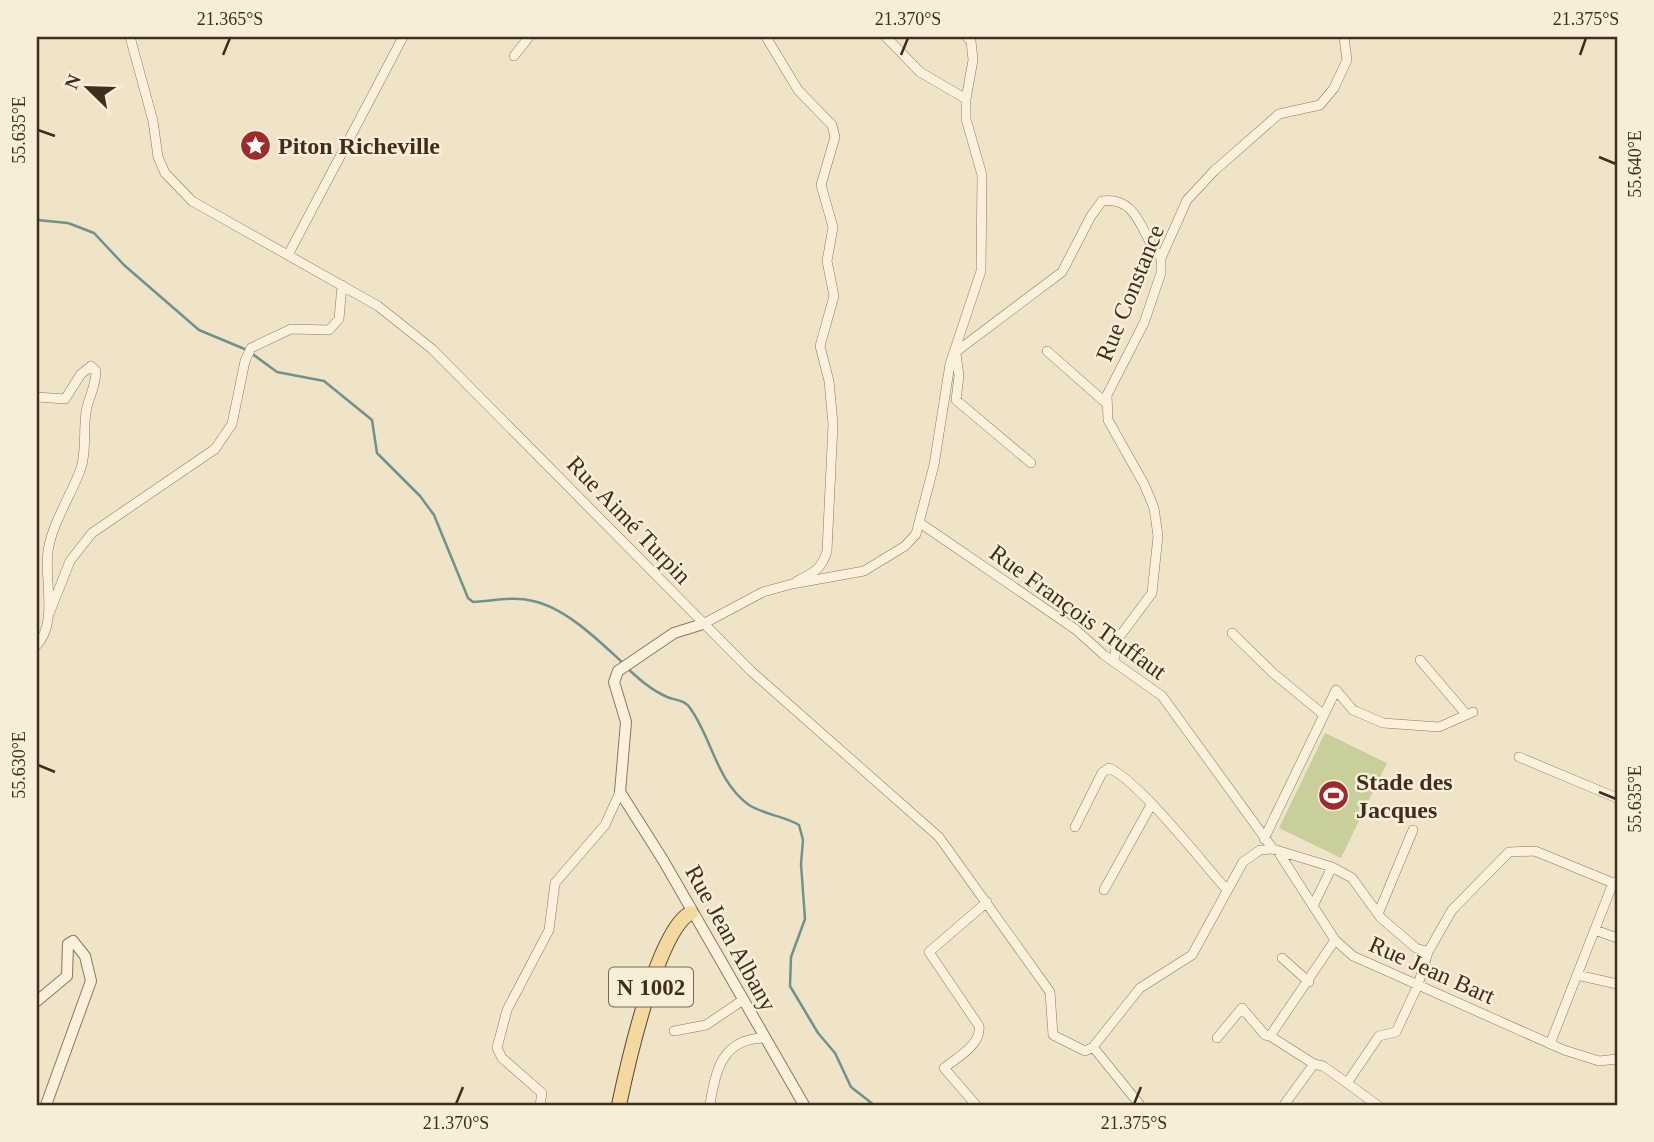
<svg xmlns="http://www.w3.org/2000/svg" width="1654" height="1142" font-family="Georgia,serif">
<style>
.green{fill:#c9cf9b}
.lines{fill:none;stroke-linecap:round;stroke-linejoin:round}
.stream{stroke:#6f938a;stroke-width:2.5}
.minor-casing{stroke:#8d765c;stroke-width:10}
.tertiary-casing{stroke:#8d765c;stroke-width:12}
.primary-casing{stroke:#5b4430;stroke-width:16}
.minor{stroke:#faf1dc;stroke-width:9}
.tertiary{stroke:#faf1dc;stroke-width:10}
.primary{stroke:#f3d9a0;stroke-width:14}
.ticks{fill:none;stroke:#3d2e20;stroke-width:2.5}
.labels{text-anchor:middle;stroke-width:5;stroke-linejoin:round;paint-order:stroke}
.shield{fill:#f7eed8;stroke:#756857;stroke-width:2}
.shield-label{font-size:23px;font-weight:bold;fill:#3d2e20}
.poi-label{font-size:24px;font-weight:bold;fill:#3d2e20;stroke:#f7eed8;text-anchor:start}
.street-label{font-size:24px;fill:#3d2e20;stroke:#f7eed8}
.neatline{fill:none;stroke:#3d2e20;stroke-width:2.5}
.ticks-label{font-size:18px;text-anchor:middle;fill:#3d2e20}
</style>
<rect width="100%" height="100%" fill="#f0e4c8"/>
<path class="green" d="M1325,733L1387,763L1341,858L1279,828Z"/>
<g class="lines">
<path class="stream" d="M37,220L68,223L94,233L124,265L199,330L247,350L277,372L324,381L372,420L377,453L420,496L434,515L468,598L473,602C493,601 513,596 533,601C566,608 599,641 623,663
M627,668C639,679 651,690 667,697C676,701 684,699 690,708C712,738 716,781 749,805C765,815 784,816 799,825L803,840L801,864L805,919L791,957L790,986L818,1033L835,1053L851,1087L874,1105"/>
<defs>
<path id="minor" d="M130,37L153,121L158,157L165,173L192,201L378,306L432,349L751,671L939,837L1050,992L1053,1035L1085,1051L1093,1047
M766,37L798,90L832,125L835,137L821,185L833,227L827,261L834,296L820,346L829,381L833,424L827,551C822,569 813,573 797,581
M886,37L920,72L966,99
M514,56L529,37
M288,255L403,37
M957,351L1062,272L1091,216L1102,201C1140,196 1141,237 1161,258
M1047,351L1106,403
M956,354L959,376L956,400L1031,463
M37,397L65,399L81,374L91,366L96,371C96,387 88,398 86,412C83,432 87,453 80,471C70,497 52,524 48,551C44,581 58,622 37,645
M920,523L1075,629L1104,655L1162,696L1273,849
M49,614L70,561L92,533L215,449L232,424L245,361L251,348L291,329L329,330L339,319L342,285
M703,624L763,592L792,584L864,571L905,546L916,534L934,465L950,364L981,271L982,175L966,119V99L973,60L971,41L967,37
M1232,633L1273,673L1324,715
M1114,660L1117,640L1152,593L1158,536L1154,508L1144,484L1108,420L1107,395L1144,323L1161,273V258L1187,200L1214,171L1279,114L1320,105L1334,88L1347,60L1344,37
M1420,660L1466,714
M1519,757L1617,798
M1075,827L1102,773L1109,768C1139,781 1202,862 1227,890
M1264,839L1336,690L1353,710L1383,723L1439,727L1473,712
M1277,850L1335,940L1353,956L1564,1050L1599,1061L1617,1059
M1104,890L1151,805
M1313,906L1332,867
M1378,914L1413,830
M1595,930L1617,938
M1282,958L1309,982
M1577,975L1617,984
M674,1031L706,1025L743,1000
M1270,1036L1314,1064
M1217,1038L1242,1008L1265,1035L1270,1036L1335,940
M1550,1044L1613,883
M1093,1047L1140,988L1192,955L1243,862L1260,850L1273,849L1332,867L1352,878L1381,918L1416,948L1428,952
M1093,1047L1140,1105
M1347,1083L1377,1105
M540,1105L542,1093L502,1058L497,1048L507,1010L549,930L555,883L605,825L620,792
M710,1105C715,1070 723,1039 763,1038
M976,1105L944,1068C957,1058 982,1044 979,1026L929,952L987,902
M1284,1105L1314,1064L1323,1066L1347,1083L1379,1036L1396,1032L1418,985L1428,952L1452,910L1509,852L1535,851L1613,883L1617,881"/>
<path id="tertiary" d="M703,624L674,633L618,671L614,682L626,722L620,792L663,860L804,1105
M37,1001L67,976L68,944L73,941L85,956L91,981L46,1105"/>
<path id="primary" d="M619,1105C627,1067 658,927 691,913"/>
</defs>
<use href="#minor" class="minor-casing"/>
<use href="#tertiary" class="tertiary-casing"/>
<use href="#primary" class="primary-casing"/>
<use href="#minor" class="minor"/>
<use href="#tertiary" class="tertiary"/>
<use href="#primary" class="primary"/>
</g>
<path class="ticks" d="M223,55L230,38M901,55L908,38M1580,55L1586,38M38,130L55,136M1599,157L1616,164M38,765L55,772M1599,792L1616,799M456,1104L463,1087M1134,1104L1141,1087"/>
<defs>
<symbol id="sight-disc" viewBox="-11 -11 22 22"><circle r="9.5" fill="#9e2a2b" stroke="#f7eed8"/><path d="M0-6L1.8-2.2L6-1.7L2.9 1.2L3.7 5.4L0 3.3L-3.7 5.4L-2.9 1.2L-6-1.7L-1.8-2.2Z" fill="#fff"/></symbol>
<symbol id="stadium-disc" viewBox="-11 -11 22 22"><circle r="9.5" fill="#9e2a2b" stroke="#f7eed8"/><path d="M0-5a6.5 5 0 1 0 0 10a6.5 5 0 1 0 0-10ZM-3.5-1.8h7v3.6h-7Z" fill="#fff"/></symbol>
</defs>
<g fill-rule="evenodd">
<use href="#sight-disc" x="238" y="128" width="35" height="35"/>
<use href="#stadium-disc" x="1316" y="778" width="35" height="35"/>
</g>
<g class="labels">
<rect class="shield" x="609" y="967.5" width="84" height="39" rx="5"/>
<g class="shield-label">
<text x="651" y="995">N 1002</text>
</g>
<g class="poi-label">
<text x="278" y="154">Piton Richeville</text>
<text x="1356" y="790">Stade des<tspan x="1356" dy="28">Jacques</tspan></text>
</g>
<g class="street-label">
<text transform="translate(1130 293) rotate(-68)" y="8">Rue Constance</text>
<text transform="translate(629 520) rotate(46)" y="8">Rue Aimé Turpin</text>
<text transform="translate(1078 612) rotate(36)" y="8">Rue François Truffaut</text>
<text transform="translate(731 938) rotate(61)" y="8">Rue Jean Albany</text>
<text transform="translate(1432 970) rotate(24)" y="8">Rue Jean Bart</text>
</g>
</g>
<rect width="1654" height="1142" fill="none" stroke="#f7eed8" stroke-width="77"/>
<g transform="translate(88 88) rotate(293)" stroke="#f7eed8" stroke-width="5" paint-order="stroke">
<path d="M0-5L12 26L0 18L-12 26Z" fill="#3d2e20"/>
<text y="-10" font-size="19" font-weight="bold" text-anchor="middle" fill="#3d2e20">N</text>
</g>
<rect x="38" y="38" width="1578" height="1066" class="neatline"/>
<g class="ticks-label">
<text x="230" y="25">21.365°S</text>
<text x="908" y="25">21.370°S</text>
<text x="1586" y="25">21.375°S</text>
<text transform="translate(19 130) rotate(-90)" y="6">55.635°E</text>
<text transform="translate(1635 164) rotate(-90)" y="6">55.640°E</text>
<text transform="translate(19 765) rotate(-90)" y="6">55.630°E</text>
<text transform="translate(1635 799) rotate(-90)" y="6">55.635°E</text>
<text x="456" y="1129">21.370°S</text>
<text x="1134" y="1129">21.375°S</text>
</g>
</svg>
